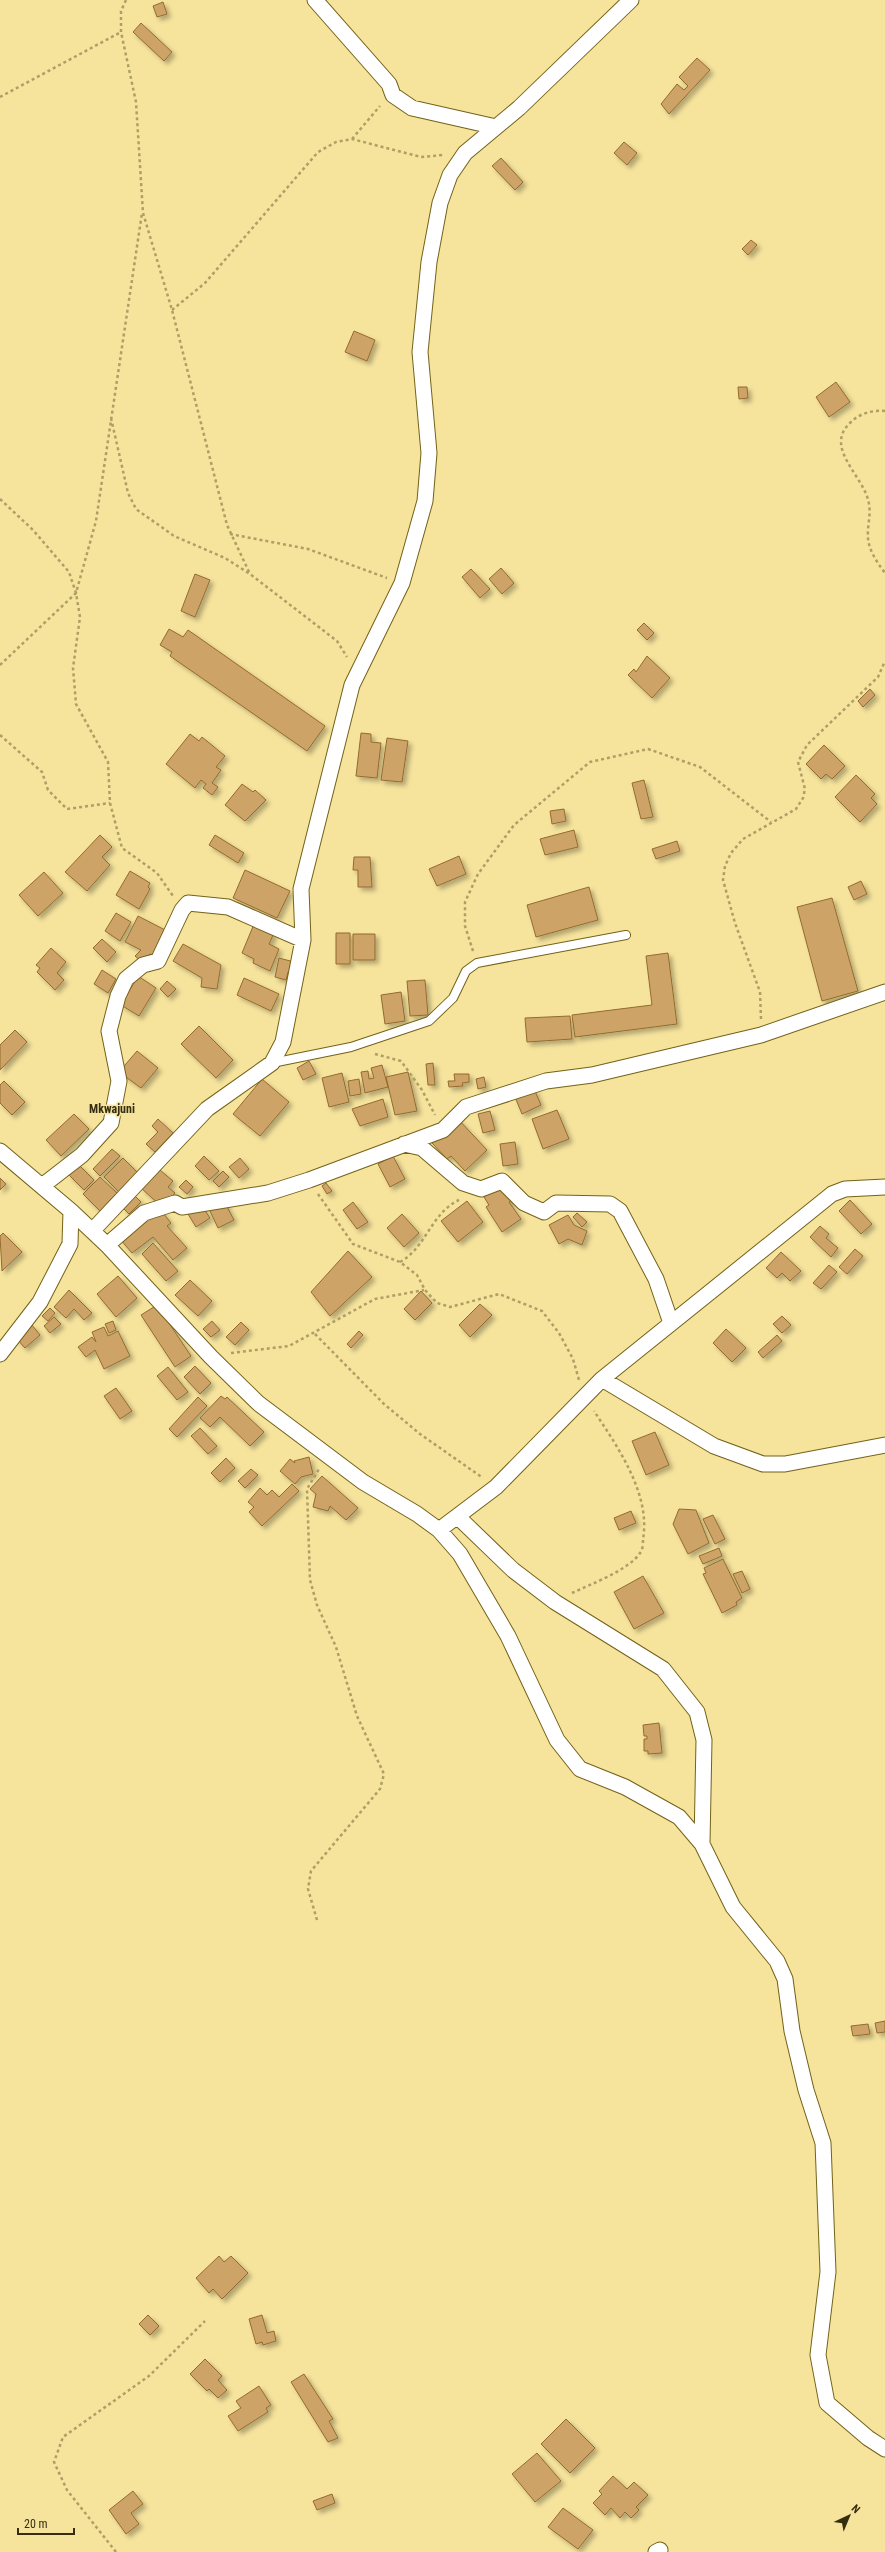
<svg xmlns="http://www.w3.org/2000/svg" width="885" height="2552" font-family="'Roboto Condensed',sans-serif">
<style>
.building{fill:#cea367;stroke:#936b2f;filter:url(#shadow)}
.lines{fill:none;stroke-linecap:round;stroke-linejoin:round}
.service-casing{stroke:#746219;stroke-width:10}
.minor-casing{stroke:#746219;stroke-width:17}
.path{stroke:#ae9f67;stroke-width:2.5;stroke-dasharray:3 3;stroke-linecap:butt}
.service{stroke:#fff;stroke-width:8}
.minor{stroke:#fff;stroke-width:15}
.labels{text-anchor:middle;stroke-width:3;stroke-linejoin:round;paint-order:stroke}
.quarter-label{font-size:12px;font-weight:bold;fill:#342d0f;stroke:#f6e39c}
</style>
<defs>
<filter id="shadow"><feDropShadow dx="3.5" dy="3.5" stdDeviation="2" flood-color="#0004"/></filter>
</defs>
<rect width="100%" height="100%" fill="#f6e39c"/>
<path class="building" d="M163,2L167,14L157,17L153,6Z
M141,23L172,52L164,61L133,32Z
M697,58L710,70L669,114L661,104L677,84L684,90L688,86L679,77Z
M624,142L637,153L627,165L614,153Z
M501,158L523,182L515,190L492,166Z
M751,240L757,245L748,255L742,249Z
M354,331L375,340L367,361L345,352Z
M836,382L850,402L829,417L816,397Z
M738,387H747L748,398L739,399Z
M501,568L514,583L502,594L489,579Z
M471,569L490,589L480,598L462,577Z
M195,574L210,580L195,617L181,611Z
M644,623L654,633L647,640L637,630Z
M169,629L183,637L188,630L325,726L307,751L170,656L172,652L160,645Z
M647,656L670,678L652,698L628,675L634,669L636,672Z
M870,689L875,695L863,707L858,701Z
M361,733L371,734V742L381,743L377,778L356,776Z
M190,734L199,741L202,737L225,756L216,767L221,770L212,783L218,787L212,795L203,788L206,784L201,780L195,788L166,764Z
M387,738L408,741L402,782L381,780Z
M824,745L845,766L832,779L826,774L821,779L806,764Z
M856,775L875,794L871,798L877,804L860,822L835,797Z
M644,780L653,817L641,819L632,783Z
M242,784L253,792L255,790L266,800L245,821L225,805Z
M564,809L566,821L552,824L550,811Z
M574,830L578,847L545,855L540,839Z
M100,835L112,847L102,857L110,865L87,891L65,872Z
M215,835L244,853L238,863L209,845Z
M677,841L680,851L656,859L652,849Z
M459,856L466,874L437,886L429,869Z
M354,857H370L372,887H358V870H353Z
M245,870L290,891L277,918L233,898Z
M130,871L150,883L148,887L150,889L139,909L116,895Z
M44,872L63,893L38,916L19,895Z
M861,881L867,894L854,900L848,887Z
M589,887L598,920L536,937L527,905Z
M832,898L858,991L822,1001L797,907Z
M116,913L131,922L120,941L105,931Z
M138,916L167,931L154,956L150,954L142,962L135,956L141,950L125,942Z
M254,924L274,933L269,944L279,949L270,971L253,963L254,959L242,953Z
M336,933H350V964H336Z
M353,934H375V960H353Z
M102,939L116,952L107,962L93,948Z
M183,944L221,965L217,989L201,987L202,978L173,961Z
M51,948L66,962L57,973L64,980L55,990L37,972L40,968L36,965Z
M668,953L677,1024L575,1037L572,1015L652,1005L646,956Z
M279,958L294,962L292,973L288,972L286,980L275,977Z
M102,970L116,979L108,993L94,984Z
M138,976L156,988L139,1016L121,1005Z
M244,978L279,994L271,1011L237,995Z
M425,980L428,1015L410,1016L407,981Z
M167,981L176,989L168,997L160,989Z
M401,992L405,1021L385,1024L381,995Z
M570,1016L572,1039L527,1042L525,1018Z
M199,1026L233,1060L216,1078L181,1044Z
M15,1030L27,1042L0,1070V1045Z
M137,1051L158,1068L141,1088L119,1072Z
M309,1061L316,1074L303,1080L297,1068Z
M433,1063L435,1085H428L426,1064Z
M382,1065L388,1087L365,1093L361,1072L368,1071L369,1079L374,1078L371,1068Z
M408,1072L417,1111L395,1115L386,1077Z
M342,1073L349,1102L329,1107L322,1078Z
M454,1074H469V1082L462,1083L463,1086L449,1087L448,1081H455Z
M484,1077L486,1087L478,1089L476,1079Z
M262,1079L289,1102L260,1136L233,1114Z
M359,1079L361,1094L350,1096L348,1081Z
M4,1081L25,1102L12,1115L0,1103V1085Z
M534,1089L541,1105L522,1114L515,1097Z
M383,1099L388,1117L360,1126L352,1109Z
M557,1110L569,1139L543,1149L532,1119Z
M490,1111L495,1130L483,1133L478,1114Z
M74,1114L89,1129L61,1156L46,1140Z
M158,1119L173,1133L155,1152L146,1144L158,1132L152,1126Z
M458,1119L487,1150L465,1171L451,1156L447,1159L432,1143Z
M515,1142L518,1164L503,1166L500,1144Z
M112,1149L120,1156L100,1176L93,1169Z
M204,1156L219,1171L209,1180L195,1166Z
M393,1156L405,1179L390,1187L378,1164Z
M123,1158L140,1175L121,1194L104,1177Z
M240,1158L249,1169L239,1178L229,1167Z
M78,1164L94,1180L84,1190L68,1174Z
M160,1170L173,1181L168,1187L175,1193L162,1207L141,1188Z
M223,1171L229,1177L219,1187L213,1181Z
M100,1177L117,1193L100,1211L83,1194Z
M0,1178L6,1184L0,1190Z
M186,1180L193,1187L187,1194L179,1187Z
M326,1183L332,1191L327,1194L322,1186Z
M502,1185L513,1200L509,1202L521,1219L502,1232L486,1207L489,1205L484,1197Z
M135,1196L141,1202L129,1214L123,1208Z
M850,1200L872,1224L861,1234L839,1211Z
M224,1201L234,1220L218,1228L209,1209Z
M467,1201L483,1222L458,1242L441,1221Z
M353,1202L368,1222L357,1229L343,1210Z
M202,1206L210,1218L196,1227L188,1214Z
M159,1208L171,1223L167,1226L187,1248L173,1260L153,1237L132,1253L120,1239Z
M577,1213L587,1222L582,1227L573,1217Z
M402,1214L419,1233L404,1247L387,1228Z
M568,1215L574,1225L587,1231L582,1245L568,1239L559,1244L549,1225Z
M820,1226L829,1234L826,1238L838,1248L831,1257L810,1237Z
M3,1233L22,1252L2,1271L0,1236Z
M153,1243L178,1271L166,1281L142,1254Z
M855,1249L863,1256L847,1274L839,1267Z
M348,1251L372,1277L330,1316L311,1292Z
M781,1252L801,1271L790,1281L782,1273L777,1278L766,1268Z
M829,1265L837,1272L821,1289L813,1283Z
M118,1276L137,1298L116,1317L97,1294Z
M190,1280L212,1301L198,1316L175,1295Z
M69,1290L92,1313L84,1320L74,1309L66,1318L54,1307Z
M421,1291L432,1303L415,1320L404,1309Z
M480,1304L492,1315L470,1337L459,1325Z
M157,1305L191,1356L175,1367L141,1315Z
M50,1308L55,1313L48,1321L42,1316Z
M782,1316L791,1325L782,1333L773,1324Z
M54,1317L61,1324L50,1333L44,1326Z
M113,1321L116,1330L109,1333L105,1324Z
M212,1321L220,1330L211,1337L203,1329Z
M241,1322L249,1330L235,1345L226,1337Z
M32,1325L40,1335L25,1348L16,1338Z
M104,1327L108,1336L118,1331L130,1356L104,1369L95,1350L86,1357L78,1347L92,1337L96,1342L92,1332Z
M726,1329L746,1348L732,1362L713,1343Z
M359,1331L363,1335L351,1348L347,1344Z
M777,1335L782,1341L763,1358L758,1352Z
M195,1366L211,1383L200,1394L184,1377Z
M168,1367L188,1392L177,1400L157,1376Z
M116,1388L132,1411L120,1419L104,1396Z
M221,1396L225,1399L227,1397L264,1432L250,1446L220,1417L210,1427L200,1418Z
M198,1397L207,1406L177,1437L169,1429Z
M200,1428L217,1446L208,1454L191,1436Z
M655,1432L669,1465L646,1475L632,1441Z
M309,1457L313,1474L301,1477L295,1484L280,1471L290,1459L295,1463L294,1461Z
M226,1458L235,1468L220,1482L211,1473Z
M251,1469L258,1475L245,1488L238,1481Z
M322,1476L358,1508L346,1520L330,1506L328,1511L313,1507L316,1494L310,1489Z
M292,1484L299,1491L262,1526L249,1512L254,1507L248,1502L260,1488L267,1495L272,1490L279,1497Z
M679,1509L696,1510L709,1543L688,1554L673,1524Z
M631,1511L636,1523L619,1530L614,1518Z
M713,1515L725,1539L715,1544L703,1519Z
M719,1548L722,1556L703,1564L699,1556Z
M723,1559L742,1598L736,1602L737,1605L722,1613L703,1574L706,1573L704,1568Z
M742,1571L750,1589L742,1593L733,1574Z
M643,1576L664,1613L634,1629L614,1592Z
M659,1723L662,1753L648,1754V1751H644V1739H647V1736H644L643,1725Z
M885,2021V2032L877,2033L875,2023Z
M868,2024L870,2034L853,2036L851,2026Z
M219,2256L224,2262L231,2256L248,2273L222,2299L213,2289L209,2293L196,2278Z
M148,2315L159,2326L150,2335L139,2324Z
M262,2315L267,2333L274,2331L276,2341L263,2345L262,2342L256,2344L249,2319Z
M205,2359L222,2376L218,2380L227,2390L218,2398L209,2389L207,2391L190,2374Z
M304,2374L333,2419L329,2421L338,2438L328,2442L291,2382Z
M259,2386L271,2405L266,2408L268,2412L238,2431L228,2416L241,2408L236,2401Z
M566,2419L595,2448L570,2473L541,2444Z
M537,2453L561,2481L535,2502L512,2474Z
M613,2476L627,2489L634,2482L648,2495L636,2507L639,2510L631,2518L625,2512L620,2518L611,2508L605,2515L593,2503L602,2494L599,2491Z
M133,2491L143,2504L131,2513L139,2524L126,2534L109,2510Z
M332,2494L335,2503L317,2510L313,2501Z
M563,2508L593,2530L578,2549L548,2527Z"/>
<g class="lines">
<defs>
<path id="service" d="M272,1063L351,1047L429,1021L453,998L466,971L477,963L626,935"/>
<path id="minor" d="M315,0L389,84L393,95L412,108L496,127
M404,1144L422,1148L463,1183L481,1189L502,1181L524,1203L544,1212L556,1203L610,1204L620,1211L656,1279L671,1323
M0,1151L71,1211L70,1244L40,1302L0,1354
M42,1186L82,1155L111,1123L119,1081L109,1031L118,996L126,979L143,965L158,961L182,910L188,903L228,907L303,940
M71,1211L107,1245L211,1357L258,1403L363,1482L417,1514L439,1530L460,1554L508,1636L557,1740L580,1769L625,1787L679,1817L702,1844L733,1907L777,1961L785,1979L792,2031L806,2090L823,2143L828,2272L818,2355L827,2403L868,2438L885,2449
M93,1230L207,1109L272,1063L283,1042L303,940L301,889L352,685L402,583L425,501L429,453L420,352L429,262L440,203L450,175L465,153L519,108L631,0
M107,1245L144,1213L175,1203L182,1207L268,1193L309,1180L443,1130L466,1107L546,1081L592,1075L761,1035L885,992
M602,1379L714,1446L763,1464H785L885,1445
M458,1517L513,1570L555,1602L663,1669L697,1712L704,1740L702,1844
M439,1530L496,1487L602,1379L832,1194L845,1189L885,1187
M656,2552L660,2550"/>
</defs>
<use href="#service" class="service-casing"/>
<use href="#minor" class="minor-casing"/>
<path class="path" d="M126,0L121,11V32L136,102L143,213L172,310L227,525L250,574
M0,97L121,32
M352,139L380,106
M172,310L205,283L318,152L336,142L352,139L421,157L443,155
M885,411C873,410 860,413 851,422C822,448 865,476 869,504C871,515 867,527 868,538C869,551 877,562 885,573
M111,418L128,493L136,509L174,536L225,558L250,574L337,641L347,657
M0,499L33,530L69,572L76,593L80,617L73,668L76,704L108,762L110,803L122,848L157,873L173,896
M230,534L308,549L387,578
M0,665L76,593L96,521L142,213
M0,735L42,772L48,790L67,809L110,803
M473,951L465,926V902L478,874L514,825L590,762L648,749L700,767L771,822
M761,1019L760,992L735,923L723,880L725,866L731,853L743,839L796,809L803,798L805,789L798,762L807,745L878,677L885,661
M375,1054L401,1061L422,1090L435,1115
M318,1194L353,1244L400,1262L417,1275L425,1290L437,1303L450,1307L499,1294L542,1311L559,1333L573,1359L579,1380
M400,1262C426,1248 431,1213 459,1200
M315,1334L384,1404L420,1434L483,1478
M231,1353L289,1346L375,1299L424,1290
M572,1593C591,1584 629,1570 640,1553C643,1550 643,1543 643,1539C651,1494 617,1446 594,1411
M317,1920L308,1889L311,1871L380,1789L384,1774L357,1716L336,1647L317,1605L310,1580L307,1489L319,1469
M116,2552L67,2490L54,2462L63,2437L149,2376L205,2321"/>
<use href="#service" class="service"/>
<use href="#minor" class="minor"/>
</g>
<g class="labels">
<g class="quarter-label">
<text x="112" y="1113">Mkwajuni</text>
</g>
</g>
<g transform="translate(849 2516) rotate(44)" stroke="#f6e39c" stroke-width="3" paint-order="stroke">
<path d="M0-3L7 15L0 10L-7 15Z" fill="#342d0f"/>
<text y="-6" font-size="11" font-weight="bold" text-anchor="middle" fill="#342d0f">N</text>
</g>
<path d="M18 2528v6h56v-6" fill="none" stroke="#342d0f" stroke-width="2"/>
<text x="24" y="2528" font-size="12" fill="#342d0f" stroke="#f6e39c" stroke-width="3" paint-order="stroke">20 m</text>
</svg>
